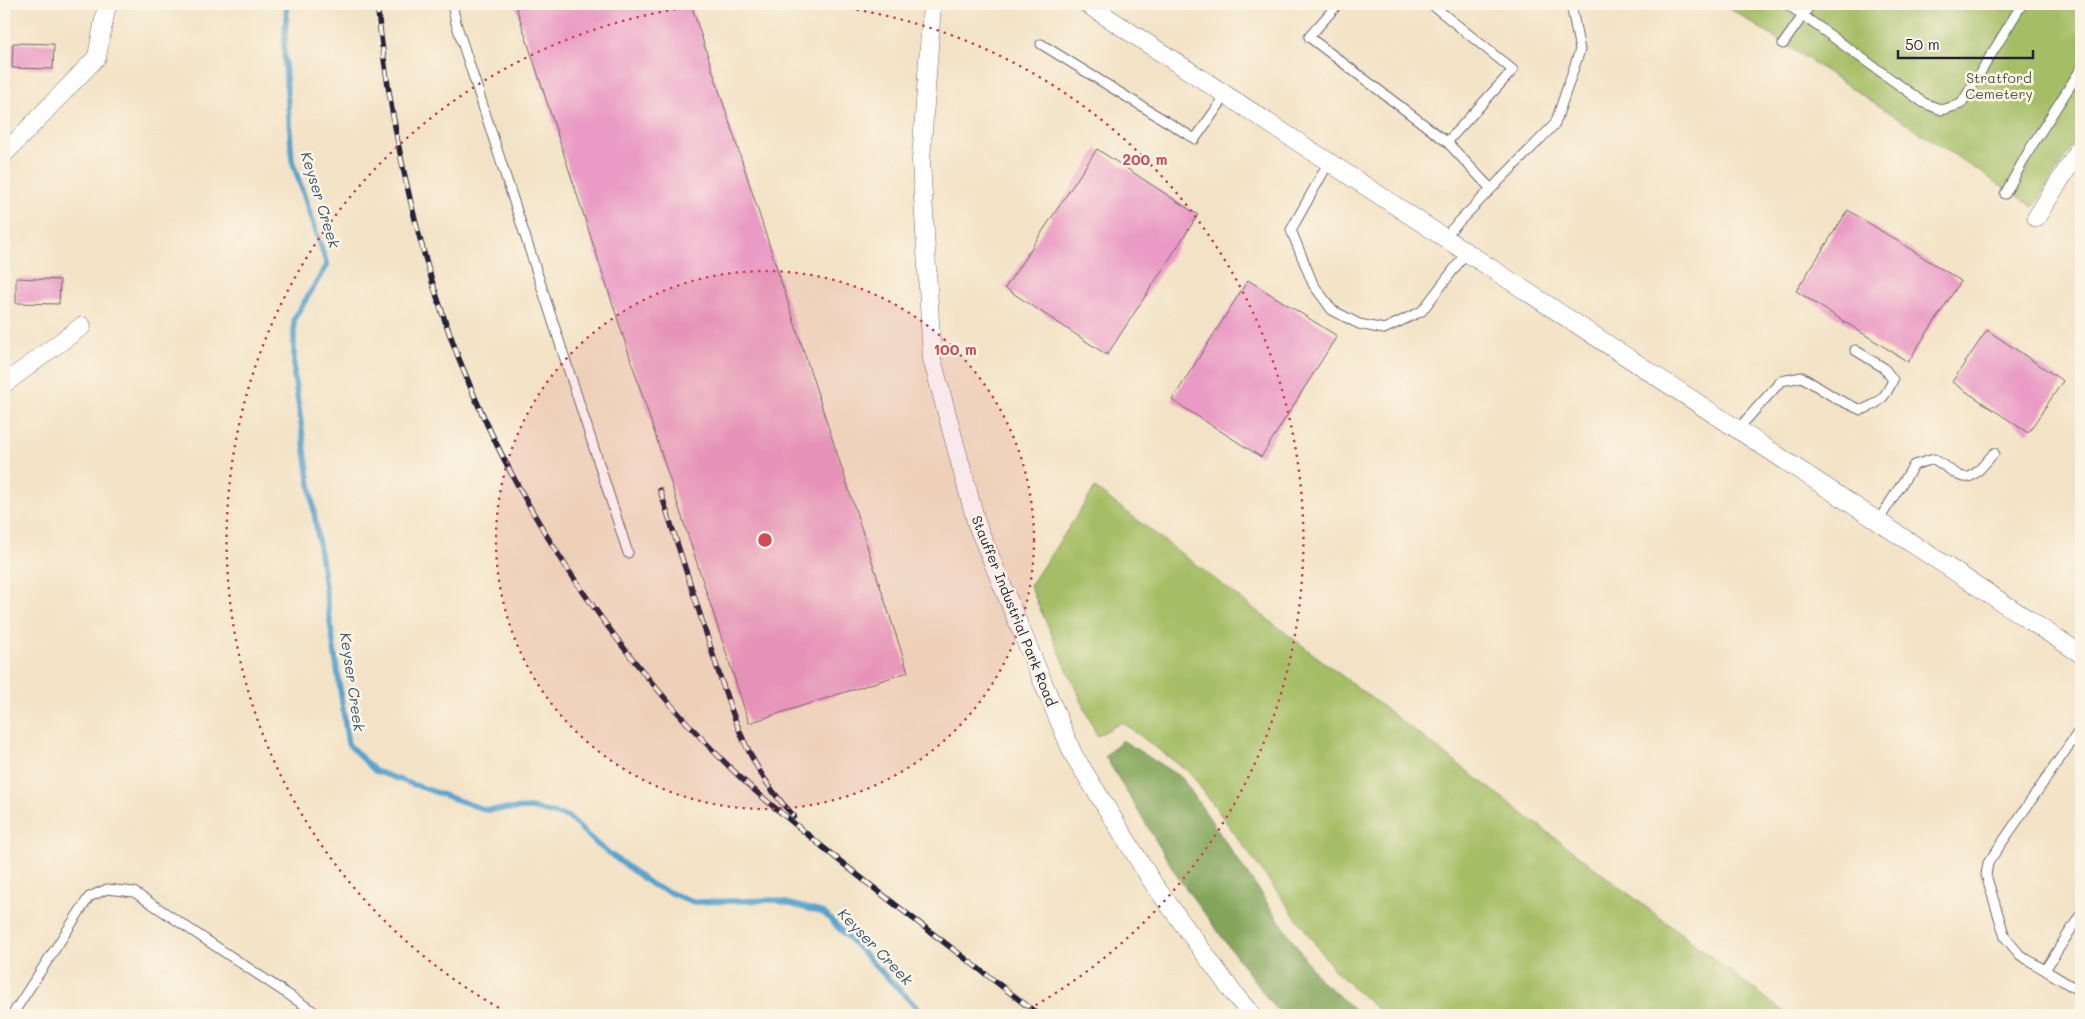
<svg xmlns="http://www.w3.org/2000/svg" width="2085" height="1019" font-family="Mali,sans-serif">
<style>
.green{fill:#a4be65;stroke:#637050}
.forest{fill:#83a55a;stroke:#52644a}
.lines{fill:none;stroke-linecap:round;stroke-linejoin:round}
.stream{stroke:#56a3cf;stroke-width:5.5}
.building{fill:#ea9bc5}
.lane-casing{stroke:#6b666c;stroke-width:11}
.street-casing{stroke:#6b666c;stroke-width:19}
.lane{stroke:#fff;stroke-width:9}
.street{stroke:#fff;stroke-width:18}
.rail-casing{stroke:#22223b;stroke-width:5.5}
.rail{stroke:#fcf5e5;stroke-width:4;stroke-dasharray:11;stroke-linecap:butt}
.ring{fill:none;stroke:#d1495b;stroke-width:2.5;stroke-dasharray:2.5 5}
.labels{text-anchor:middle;stroke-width:5;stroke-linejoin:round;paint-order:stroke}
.park-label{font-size:14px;fill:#50594a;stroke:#fcf5e5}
.street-label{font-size:14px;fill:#22223b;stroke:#fcf5e5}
.water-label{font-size:15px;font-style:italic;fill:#375676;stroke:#fcf5e5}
.centre{fill:#d1495b;stroke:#fcf5e5;stroke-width:2.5}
.ring-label{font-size:15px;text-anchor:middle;font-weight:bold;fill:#d1495b;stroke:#fcf5e5;stroke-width:5;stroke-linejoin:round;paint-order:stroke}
</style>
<rect width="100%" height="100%" fill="#fcf5e5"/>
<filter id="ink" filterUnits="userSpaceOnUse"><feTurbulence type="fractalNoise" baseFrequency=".02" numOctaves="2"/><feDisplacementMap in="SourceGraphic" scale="10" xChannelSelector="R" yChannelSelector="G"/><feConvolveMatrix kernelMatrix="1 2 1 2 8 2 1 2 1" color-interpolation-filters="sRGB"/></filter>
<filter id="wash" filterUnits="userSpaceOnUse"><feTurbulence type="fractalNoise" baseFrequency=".0096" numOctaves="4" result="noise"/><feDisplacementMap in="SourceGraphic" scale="20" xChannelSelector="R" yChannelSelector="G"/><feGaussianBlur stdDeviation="1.12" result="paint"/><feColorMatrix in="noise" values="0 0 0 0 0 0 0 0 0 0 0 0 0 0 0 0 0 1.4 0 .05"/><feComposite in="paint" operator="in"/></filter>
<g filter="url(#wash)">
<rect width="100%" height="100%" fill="#f3e3c6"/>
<path class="green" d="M1723,4H2081V132L2034,207Z
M1095,488L1788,1015H1384L1336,972L1190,773L1122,722L1097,736L1030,586Z"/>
<path class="forest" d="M1122,740L1182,778L1319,979L1361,1015H1282L1273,1006L1179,879L1105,756Z"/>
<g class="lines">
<path class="stream" d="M287,4L284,50L292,160L327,265L294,319V375L348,744L375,771L486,810L531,808L568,817L598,845L652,885L693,902L775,900L824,913L924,1015"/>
</g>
<g id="blocks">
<path class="building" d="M515,4H691L908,672L749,723Z
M13,43L54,44L53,69L12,68Z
M1097,149L1198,215L1107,355L1005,288Z
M1848,210L1961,281L1908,362L1796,291Z
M16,278L60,280L59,304L16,303Z
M1248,280L1337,336L1261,457L1172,400Z
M1987,330L2063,381L2028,433L1952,382Z"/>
</g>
</g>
<g filter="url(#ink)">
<use href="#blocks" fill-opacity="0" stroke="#6b666c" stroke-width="1"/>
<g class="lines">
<defs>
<path id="lane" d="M452,4L456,23L628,553
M1338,4L1309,37L1447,142L1491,189
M1431,4L1513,70L1447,142
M1787,4L1924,103L1942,110L1961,104L2022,4
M1041,44L1195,139L1226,95
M1783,44L1811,4
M1329,162L1291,230L1313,284L1332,310L1359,324L1384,329L1422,311L1467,252
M2005,194L2031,147L2081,69
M1444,237L1555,124L1580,50L1571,4
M1738,429L1781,381L1802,377L1837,399L1861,410C1879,404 1885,398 1893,380L1884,368L1855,350
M1878,521L1914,465L1934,459C1969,482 1965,487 1994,453
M2081,728L1988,863L1986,875L2005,937L2020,955L2081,992
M2045,970L2081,914
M12,1015L89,897L107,889L134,892L319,1015"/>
<path id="street" d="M932,4L921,160L932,359L977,525L1073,754L1153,883L1234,994L1252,1015
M1087,4L2081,654
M4,154L97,57L107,4
M2036,218L2081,147
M4,384L82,326"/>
</defs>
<use href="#lane" class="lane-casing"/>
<use href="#street" class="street-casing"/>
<use href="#lane" class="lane"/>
<use href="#street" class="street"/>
<defs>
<path id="rail" d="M377,4C389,110 409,216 444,318C504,492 610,653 743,780C769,804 798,826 825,849C895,906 968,960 1039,1015
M660,490C676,540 692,590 708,639C728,702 746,768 794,816"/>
</defs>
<use href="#rail" class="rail-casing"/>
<use href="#rail" class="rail"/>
</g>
</g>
<circle cx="765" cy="540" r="269" fill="#d1495b" fill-opacity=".12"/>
<g class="ring">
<circle cx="765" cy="540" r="269"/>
<path d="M512 1015A538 538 0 0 1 718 4M812 4A538 538 0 0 1 1018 1015"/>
</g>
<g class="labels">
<g class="park-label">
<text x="1999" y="83">Stratford<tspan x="1999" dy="16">Cemetery</tspan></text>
</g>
<g class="street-label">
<text transform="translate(1014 611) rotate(68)" y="5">Stauffer Industrial Park Road</text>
</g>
<g class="water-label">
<text transform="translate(320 200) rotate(73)" y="5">Keyser Creek</text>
<text transform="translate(352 682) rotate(82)" y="5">Keyser Creek</text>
<text transform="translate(875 947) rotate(46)" y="5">Keyser Creek</text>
</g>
</g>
<circle cx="765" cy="540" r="8" class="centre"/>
<g class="ring-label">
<text x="1145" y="165">200 m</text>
<text x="955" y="355">100 m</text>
</g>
<rect width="2085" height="1019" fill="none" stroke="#fcf5e5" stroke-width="20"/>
<path d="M1898 50v8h135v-8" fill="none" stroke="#22223b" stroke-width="2.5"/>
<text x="1905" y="50" font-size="15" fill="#22223b" stroke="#fcf5e5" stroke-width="4" paint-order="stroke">50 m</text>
</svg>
